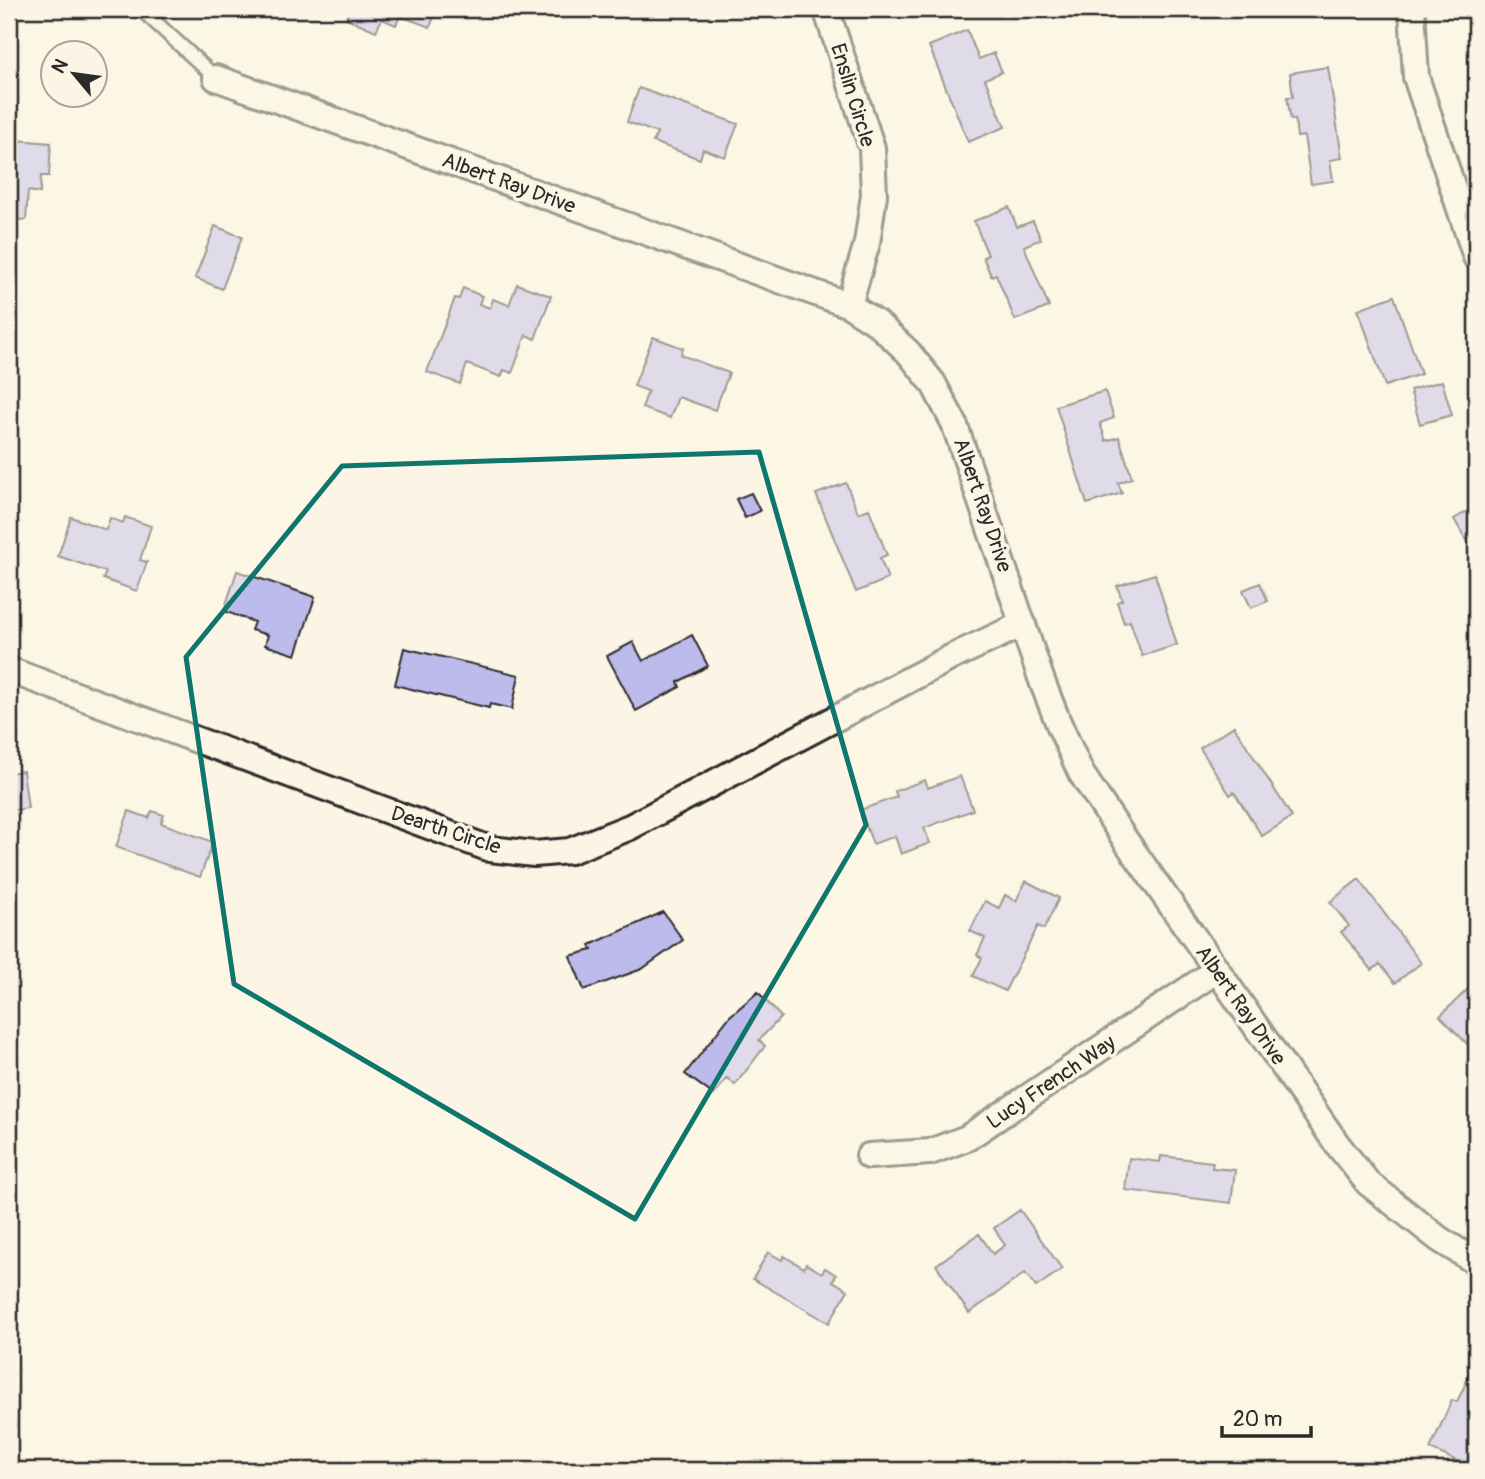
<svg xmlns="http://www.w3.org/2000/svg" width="1485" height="1479" font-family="Pangolin,sans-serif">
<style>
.building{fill:#bdbaec;stroke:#2b2b2b;stroke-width:2}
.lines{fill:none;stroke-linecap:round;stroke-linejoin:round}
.lane-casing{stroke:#2b2b2b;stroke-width:18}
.street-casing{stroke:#2b2b2b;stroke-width:30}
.lane{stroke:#fcf5e5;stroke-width:12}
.street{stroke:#fcf5e5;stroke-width:24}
.marked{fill:none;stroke:#0f766e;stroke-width:5;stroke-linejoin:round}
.labels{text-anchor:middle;stroke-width:7;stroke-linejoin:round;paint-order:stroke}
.street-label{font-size:21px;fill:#2b2b2b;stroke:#fcf5e5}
</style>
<rect width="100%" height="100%" fill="#fcf5e5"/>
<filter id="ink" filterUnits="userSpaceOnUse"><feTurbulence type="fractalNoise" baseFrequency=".0143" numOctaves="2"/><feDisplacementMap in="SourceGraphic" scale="14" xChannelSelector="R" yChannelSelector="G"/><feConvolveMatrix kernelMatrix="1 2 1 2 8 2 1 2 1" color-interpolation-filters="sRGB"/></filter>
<g filter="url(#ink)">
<path class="building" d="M350,9H437L430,27L400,16L396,25L382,19L376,31L346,18Z
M967,30L979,59L994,53L1002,72L985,79L1005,127L968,142L929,46Z
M1328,67L1342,158L1330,160L1333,181L1311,184L1304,136L1297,137L1295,119L1291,120L1287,97H1293L1290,73Z
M639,88L738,124L725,157L703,149L700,159L653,142L657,133L627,122Z
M16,140L51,143L49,176H41L40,193L28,191L26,220L9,219V146H15Z
M1009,207L1017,227L1033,221L1041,239L1024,246L1049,307L1015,320L996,274L991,276L983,257L988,255L974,221Z
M215,226L242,237L222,289L195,278Z
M517,284L551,296L535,339L526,335L512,373L504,370L501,377L467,364L460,384L427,372L455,298L459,299L463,288L482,296L479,304L490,308L493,299L509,305Z
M1394,296L1421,374L1385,386L1358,309Z
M653,337L683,348L681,355L729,373L715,410L678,397L670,418L642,408L648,391L634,386Z
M1442,381L1452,415L1420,424L1410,390Z
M1105,391L1114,418L1100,423L1106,441L1119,437L1132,478L1118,483L1122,493L1087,504L1056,406Z
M846,483L858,513L869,509L887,555L880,558L888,579L856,592L816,494Z
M751,493L760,511L745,518L736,499Z
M1476,506V557L1454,519Z
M71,517L106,530L110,518L123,523L125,517L151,526L140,560L147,562L137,591L103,579L106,572L58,556Z
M237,571L315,597L296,655L265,645L268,635L251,630L254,622L224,611Z
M1155,574L1177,645L1142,656L1130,621L1124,623L1117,602L1122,600L1117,586Z
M1260,583L1268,601L1251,608L1243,590Z
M692,635L708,666L678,682L680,687L636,711L607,656L633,642L643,661Z
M404,648L519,675L512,709L490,704L489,708L395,685Z
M1234,726L1292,817L1262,836L1234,792L1230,795L1200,748Z
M23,771L28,808L9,811V773Z
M960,776L973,810L924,828L930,843L901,854L895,836L873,844L860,810L897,797L895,791L925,780L928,788Z
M129,811L149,818L152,811L164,815L161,823L213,842L200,877L116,847Z
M1359,879L1421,963L1395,983L1380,964L1372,970L1341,932L1349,926L1330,902Z
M1026,881L1059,898L1044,929L1038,926L1005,991L973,976L982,958L977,955L985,938L970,931L985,901L999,908L1005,895L1016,901Z
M663,912L683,940L642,969L584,990L570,956L592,950L590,945Z
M1469,988L1476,996V1053L1440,1016Z
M758,992L781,1017L759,1040L765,1046L735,1085L727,1078L714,1095L685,1074L730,1016Z
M1161,1156L1213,1162L1212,1168L1235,1170L1231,1203L1125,1190L1129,1158L1160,1162Z
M1020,1210L1062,1269L1036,1287L1025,1273L969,1313L936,1265L979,1234L993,1254L1005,1245L994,1228Z
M768,1252L782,1260L784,1256L804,1268L806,1264L822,1273L825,1268L836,1275L833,1281L848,1290L829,1323L753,1279Z
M1469,1376L1476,1379V1449L1468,1466L1430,1449L1452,1400L1457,1402Z"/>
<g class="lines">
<defs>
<path id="lane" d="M141,9L216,78"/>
<path id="street" d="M826,9L872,148L874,195L867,243L849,305
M1412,9L1416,77L1476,257
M216,78L849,305L878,324L908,352L933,383L954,423L1042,681L1058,722L1081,773L1126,841L1217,970L1337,1144L1368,1183L1439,1239L1476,1262
M9,670L490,849L534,854L570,851L630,827L952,657L1023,624
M869,1156L930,1152L967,1138L1217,970"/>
</defs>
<use href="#lane" class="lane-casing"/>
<use href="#street" class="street-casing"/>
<use href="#lane" class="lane"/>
<use href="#street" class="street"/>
</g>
</g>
<path d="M0 0H1485V1479H0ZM759,452L866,825L635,1219L234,984L186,657L342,466Z" fill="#fcf5e5" fill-opacity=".55" fill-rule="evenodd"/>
<path class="marked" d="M759,452L866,825L635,1219L234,984L186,657L342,466Z"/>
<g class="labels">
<g class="street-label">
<text transform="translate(853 95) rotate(73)" y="7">Enslin Circle</text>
<text transform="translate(509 183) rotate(20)" y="7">Albert Ray Drive</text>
<text transform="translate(983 505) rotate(71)" y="7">Albert Ray Drive</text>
<text transform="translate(446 830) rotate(18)" y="7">Dearth Circle</text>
<text transform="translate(1241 1005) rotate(55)" y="7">Albert Ray Drive</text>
<text transform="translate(1051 1082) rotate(-34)" y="7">Lucy French Way</text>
</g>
</g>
<rect width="1485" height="1479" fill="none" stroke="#fcf5e5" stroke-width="35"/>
<rect x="18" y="18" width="1450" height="1444" fill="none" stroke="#2b2b2b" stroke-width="2.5" filter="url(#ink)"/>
<g transform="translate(74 74) rotate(299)"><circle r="33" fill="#fcf5e5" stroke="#a8a49b" stroke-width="2"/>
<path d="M0-5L12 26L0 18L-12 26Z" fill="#2b2b2b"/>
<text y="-10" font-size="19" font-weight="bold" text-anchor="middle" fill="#2b2b2b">N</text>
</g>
<path d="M1222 1426v10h89v-10" fill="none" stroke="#2b2b2b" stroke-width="3.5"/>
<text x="1233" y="1426" font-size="21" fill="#2b2b2b" stroke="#fcf5e5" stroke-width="5" paint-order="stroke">20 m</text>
</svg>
